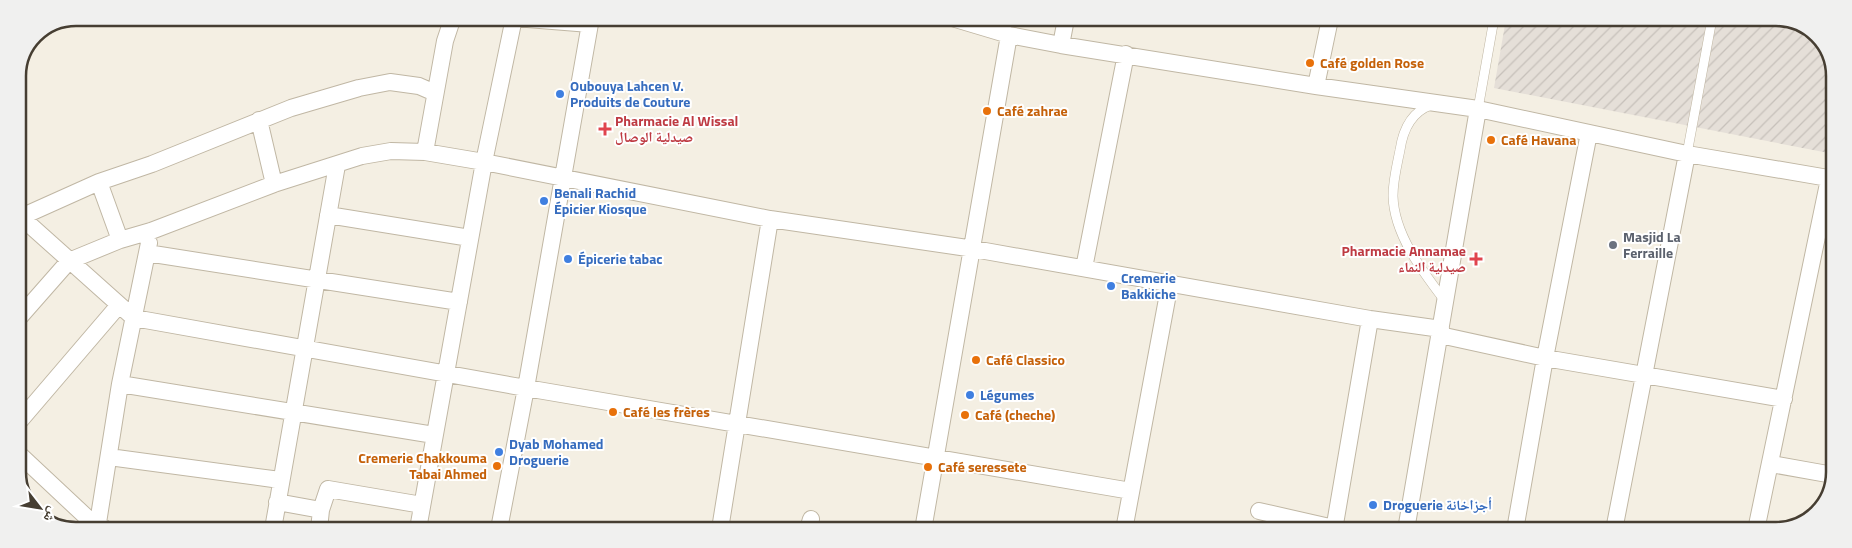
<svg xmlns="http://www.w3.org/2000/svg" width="1852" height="548" font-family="'Titillium Web','Noto Naskh Arabic',sans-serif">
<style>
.industrial{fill:url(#industrial-furrows)}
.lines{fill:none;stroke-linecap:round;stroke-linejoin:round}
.service-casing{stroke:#c0b7a4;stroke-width:10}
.minor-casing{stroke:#c0b7a4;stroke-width:18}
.service{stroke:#fff;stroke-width:9}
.minor{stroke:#fff;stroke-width:16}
.food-dot{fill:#e8710a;stroke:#fff;stroke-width:2}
.shop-dot{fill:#3f7fe0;stroke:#fff;stroke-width:2}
.health-dot{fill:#e0444e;stroke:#fff;stroke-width:2}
.worship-dot{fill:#6b7280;stroke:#fff;stroke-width:2}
.labels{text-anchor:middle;stroke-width:4;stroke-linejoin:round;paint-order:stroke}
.food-label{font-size:14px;font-weight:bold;fill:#c56008;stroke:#fff;text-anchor:start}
.shop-label{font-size:14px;font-weight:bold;fill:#366cbe;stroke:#fff;text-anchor:start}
.health-label{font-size:14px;font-weight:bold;fill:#be3a42;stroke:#fff;text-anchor:start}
.worship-label{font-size:14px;font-weight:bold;fill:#5b616d;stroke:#fff;text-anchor:start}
.rim{fill:none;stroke:#463e32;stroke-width:2.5}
</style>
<defs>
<pattern id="industrial-furrows" width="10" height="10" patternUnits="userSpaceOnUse" patternTransform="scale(1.25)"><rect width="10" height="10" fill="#e5dfd8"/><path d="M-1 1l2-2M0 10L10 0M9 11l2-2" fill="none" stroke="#c6c0ba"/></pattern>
</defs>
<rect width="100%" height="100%" fill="#f4efe3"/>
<path class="industrial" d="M1506,19H1791L1820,38L1834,72V154L1494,88Z"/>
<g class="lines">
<defs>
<path id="service" d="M1431,105C1411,112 1403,130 1400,150C1397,165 1393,180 1393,196C1394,235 1423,272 1445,301
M1478,109L1494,19
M1687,154L1712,19"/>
<path id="minor" d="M515,18L590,24
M952,18L1009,35L1061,45L1316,86L1478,109L1687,154L1834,179
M1061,45L1066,19
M1316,86L1330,19
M259,120L274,184
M425,152L445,41L451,23L455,18
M99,182L120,240
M328,215L470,238
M21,217L134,318L526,388L1131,491
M18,221L21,217L99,182L152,164L291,108L359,88L390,82L419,86L435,93
M147,253L459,302
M1084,268L1126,54
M18,319L69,261L120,240L151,231L274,184L362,156L391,151L425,152L484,162L770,219L974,249L1370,319L1441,329
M1440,335L1545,358L1784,399
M120,384L434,435
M18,423L119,305
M18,453L97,527L104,528
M109,457L280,480
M1771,464L1833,475
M277,502L321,510
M1259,511L1334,528
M97,529L120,384L149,243
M273,529L337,165
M319,529L321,510L328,489L422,505
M418,529L484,162L514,18
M499,529L526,388L591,18
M720,529L770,219
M808,529L811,519
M923,530L1009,35
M1124,530L1170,283
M1334,530L1370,319
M1406,530L1478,109
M1515,530L1545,358L1589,133
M1614,530L1687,154
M1756,530L1829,179"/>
</defs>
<use href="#service" class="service-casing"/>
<use href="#minor" class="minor-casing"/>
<use href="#service" class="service"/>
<use href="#minor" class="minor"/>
</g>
<g class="food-dot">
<circle cx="1310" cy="63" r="5"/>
<circle cx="987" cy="111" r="5"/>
<circle cx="1491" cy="140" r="5"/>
<circle cx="976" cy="360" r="5"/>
<circle cx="613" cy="412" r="5"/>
<circle cx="965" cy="415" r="5"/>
<circle cx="497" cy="466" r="5"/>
<circle cx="928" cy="467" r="5"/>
</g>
<g class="shop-dot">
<circle cx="560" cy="94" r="5"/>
<circle cx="544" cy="201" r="5"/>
<circle cx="568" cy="259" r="5"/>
<circle cx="1111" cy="286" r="5"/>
<circle cx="970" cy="395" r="5"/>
<circle cx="499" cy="452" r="5"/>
<circle cx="1373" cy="505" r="5"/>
</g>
<g class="health-dot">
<path d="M602.5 121.5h5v5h5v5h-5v5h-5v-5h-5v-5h5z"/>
<path d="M1473.5 251.5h5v5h5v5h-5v5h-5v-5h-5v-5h5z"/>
</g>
<circle class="worship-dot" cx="1613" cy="245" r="5"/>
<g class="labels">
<g class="food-label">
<text x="1320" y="68">Café golden Rose</text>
<text x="997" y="116">Café zahrae</text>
<text x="1501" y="145">Café Havana</text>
<text x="986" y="365">Café Classico</text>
<text x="623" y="417">Café les frères</text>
<text x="975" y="420">Café (cheche)</text>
<text x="487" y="463" text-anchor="end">Cremerie Chakkouma<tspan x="487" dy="16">Tabai Ahmed</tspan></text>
<text x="938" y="472">Café seressete</text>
</g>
<g class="shop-label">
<text x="570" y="91">Oubouya Lahcen V.<tspan x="570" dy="16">Produits de Couture</tspan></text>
<text x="554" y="198">Benali Rachid<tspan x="554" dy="16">Épicier Kiosque</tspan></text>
<text x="578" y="264">Épicerie tabac</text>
<text x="1121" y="283">Cremerie<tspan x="1121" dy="16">Bakkiche</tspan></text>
<text x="980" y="400">Légumes</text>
<text x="509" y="449">Dyab Mohamed<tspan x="509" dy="16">Droguerie</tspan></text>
<text x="1383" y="510">Droguerie أجزاخانة</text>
</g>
<g class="health-label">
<text x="615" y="126">Pharmacie Al Wissal<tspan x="615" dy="16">صيدلية الوصال</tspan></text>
<text x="1466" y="256" text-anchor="end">Pharmacie Annamae<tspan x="1466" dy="16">صيدلية النماء</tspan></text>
</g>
<g class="worship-label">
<text x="1623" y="242">Masjid La<tspan x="1623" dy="16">Ferraille</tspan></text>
</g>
</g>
<path d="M0 0H1852V548H0ZM76 26H1776A50 50 0 0 1 1826 76V472A50 50 0 0 1 1776 522H76A50 50 0 0 1 26 472V76A50 50 0 0 1 76 26Z" fill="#f0f0ef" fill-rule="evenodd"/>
<path class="rim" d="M76 26H1776A50 50 0 0 1 1826 76V472A50 50 0 0 1 1776 522H76A50 50 0 0 1 26 472V76A50 50 0 0 1 76 26Z"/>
<g transform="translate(40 508) rotate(121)" stroke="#ffffff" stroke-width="4" paint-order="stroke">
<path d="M0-4L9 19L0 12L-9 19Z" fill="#463e32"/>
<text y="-8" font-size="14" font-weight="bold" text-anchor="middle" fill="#463e32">ش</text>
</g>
</svg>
